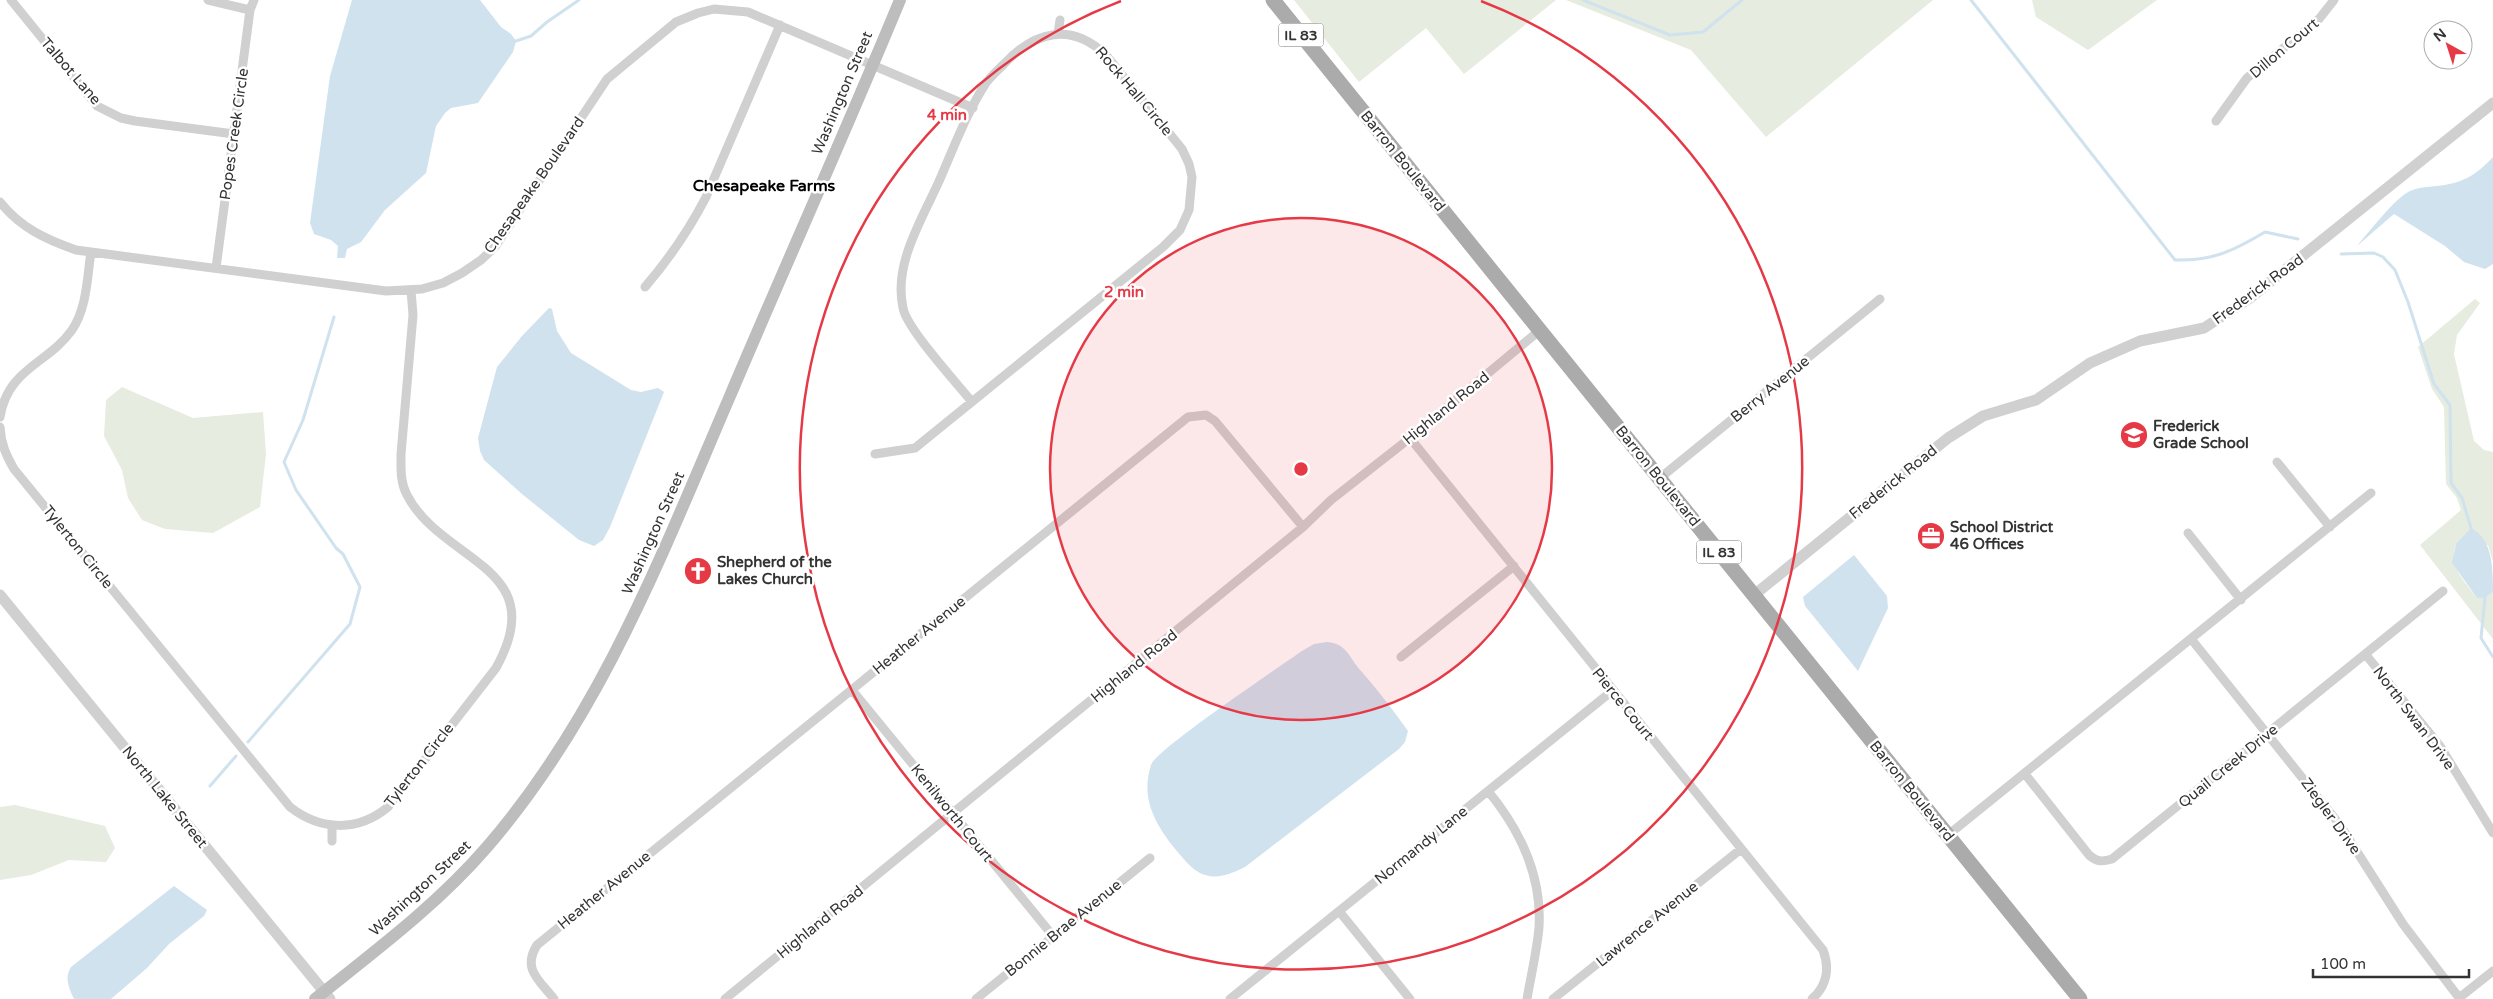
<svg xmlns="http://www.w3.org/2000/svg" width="2493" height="999" font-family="'Varela Round',sans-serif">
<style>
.green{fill:#e6ecdf}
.water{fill:#cfe2ee}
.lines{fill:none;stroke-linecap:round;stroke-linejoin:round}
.stream{stroke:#cfe2ee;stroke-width:3}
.minor{stroke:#d0d0d0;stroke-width:9}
.tertiary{stroke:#d0d0d0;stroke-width:11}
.secondary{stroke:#bdbdbd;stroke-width:12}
.primary{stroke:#ababab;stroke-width:15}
.ring{fill:none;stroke:#e63946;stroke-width:2.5}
.labels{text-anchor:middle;stroke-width:5;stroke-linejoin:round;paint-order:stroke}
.shield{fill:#fff;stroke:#707070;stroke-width:1}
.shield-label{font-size:14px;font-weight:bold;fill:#333}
.street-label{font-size:15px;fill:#333;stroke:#fff}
.poi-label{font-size:15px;font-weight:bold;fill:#333;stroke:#fff;text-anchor:start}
.neighbourhood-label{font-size:16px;font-weight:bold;fill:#000;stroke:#fff}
.centre{fill:#e63946;stroke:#fff;stroke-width:2.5}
.ring-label{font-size:15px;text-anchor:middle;font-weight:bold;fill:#e63946;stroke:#fff;stroke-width:5;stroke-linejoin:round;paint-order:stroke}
</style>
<rect width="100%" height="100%" fill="#fff"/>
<path class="green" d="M1294,0H1556L1464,74L1426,28L1359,82Z
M1566,0H1933L1766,137L1691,50Z
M2032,0H2157L2088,50L2036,17Z
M2475,299L2480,303L2457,335L2454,354L2474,441L2484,450L2493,452V562L2488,545L2456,544C2448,567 2464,580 2477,598H2485L2493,592V639L2420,545L2461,510L2457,498L2446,484L2444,407L2432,389L2418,347Z
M122,387L193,418L263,412L266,454L260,507L213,533L165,529L142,520L128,498L122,470L104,436L106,400Z
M15,805L105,826L115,848L106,862L69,860L31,875L0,880V807Z"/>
<path class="water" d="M352,0H480L501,27L511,34L516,41L513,52L478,103L451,108L445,113L436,126L426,173L385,210L361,242L347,249L345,258H337L338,246L331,240L314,234L310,223L330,76Z
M2493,157V264L2485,269L2464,262L2445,246L2394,214L2357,246C2368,233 2396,197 2410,191C2419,187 2427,187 2437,186C2463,183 2475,176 2493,157Z
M549,308L552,309L557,331L571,353L631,390L641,392L658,388L664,392L610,527L603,540L594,546L579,540L522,494L484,460L480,451L478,438L497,367L522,336Z
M2471,528C2493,539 2493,569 2493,592L2485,598H2477L2452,563L2456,544Z
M1854,555L1887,596L1888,608L1858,671L1805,606L1803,597Z
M1327,642C1348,644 1349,658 1361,671C1378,690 1393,710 1408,731L1405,742L1399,749L1245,867C1219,880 1202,882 1182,857C1159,830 1139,802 1151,765C1155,750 1281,666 1302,651L1314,644Z
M174,886L207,910L204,916L169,944L147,968L111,999H74C69,988 64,978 71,967Z"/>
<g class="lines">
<path class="stream" d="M1583,0L1670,35L1703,32L1742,0
M1971,0L2175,260C2213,261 2233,251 2265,232L2298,239
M513,42L531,36L547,22L579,0
M2341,254L2374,253L2383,257L2395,270L2408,302L2434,384L2450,405L2451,483L2462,498L2471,528
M2485,598L2481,638L2493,657
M248,742L350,624L360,587L343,554L336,548L296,490L284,462L303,420L334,317
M210,786L236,756"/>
<path class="minor" d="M11,0L97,106L121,118L135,121L234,134
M208,0L250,10
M1058,34L1060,20
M2216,121L2247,78L2319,19L2334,0
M0,202C21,228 45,239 76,250L386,291L422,289L443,283L462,273L481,260L495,247L607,79L676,22L698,13L714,9L748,12L973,108
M216,268L250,10L254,0
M645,287C669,259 689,230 706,197L780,25
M0,417C8,368 48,364 72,330C87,308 87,278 91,252
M0,427C1,444 6,455 14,469L290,807C321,831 358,832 388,807L496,668C553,566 442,563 407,495C400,482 401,468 401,454L413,315L411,290
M1410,438L1823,950C1830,968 1827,986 1812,999
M875,454L915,448L1163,247L1180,230L1189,210L1192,177L1189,164L1182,149L1106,55C1071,22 1035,31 1004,64C998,70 991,76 986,83C967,112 954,147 940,179C923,218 893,263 903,308C907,329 956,382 972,402
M2277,462L2330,527
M1660,478L1880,299
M2188,533L2241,600
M2192,640L2340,825L2403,924L2460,999
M2366,655L2440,746L2493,833
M1401,657L1514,566
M852,690L1053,936
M2025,774L2089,855C2097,862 2102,862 2112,859L2443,591
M1488,791C1520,830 1542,876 1539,927C1537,951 1531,975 1527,999
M1948,835L2371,493
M332,841V826
M1339,911L1410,999
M2459,998L2493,971
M554,999C539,980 522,969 537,945L1188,417L1206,415L1215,421L1303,527
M725,999L1303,527L1331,500L1410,438L1540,330
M976,999L1150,858
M1230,999L1612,691
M1553,999L1741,849"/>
<path class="tertiary" d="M0,595L330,999
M1754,595L1948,438L1983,416L2036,400L2090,363L2140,341L2204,328L2250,298L2493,103"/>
<path class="secondary" d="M315,999C375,951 437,905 487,847C601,715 662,554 730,396C786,264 845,133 900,0"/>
<path class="primary" d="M1273,0L2080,999"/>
</g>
<circle cx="1301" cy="469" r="251" fill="#e63946" fill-opacity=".12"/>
<g class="ring">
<circle cx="1301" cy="469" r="251"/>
<path d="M1481 1A501 501 0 1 1 1121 1"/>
</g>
<defs>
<symbol id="school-disc" viewBox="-11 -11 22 22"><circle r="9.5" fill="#e63946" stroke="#fff"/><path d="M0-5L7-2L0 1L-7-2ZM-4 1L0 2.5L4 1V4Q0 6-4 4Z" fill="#fff"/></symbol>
<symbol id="office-disc" viewBox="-11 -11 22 22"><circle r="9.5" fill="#e63946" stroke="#fff"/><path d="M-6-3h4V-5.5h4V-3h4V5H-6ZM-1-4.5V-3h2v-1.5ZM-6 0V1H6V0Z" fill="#fff"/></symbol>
<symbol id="church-disc" viewBox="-11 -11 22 22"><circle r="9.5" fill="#e63946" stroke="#fff"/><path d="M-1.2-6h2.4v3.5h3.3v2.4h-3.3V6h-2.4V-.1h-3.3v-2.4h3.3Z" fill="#fff"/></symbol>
</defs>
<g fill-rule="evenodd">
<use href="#school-disc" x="2118" y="419" width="32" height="32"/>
<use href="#office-disc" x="1915" y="520" width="32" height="32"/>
<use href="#church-disc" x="682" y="555" width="32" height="32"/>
</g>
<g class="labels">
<g class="shield">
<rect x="1278.5" y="23.5" width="45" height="23" rx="4"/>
<rect x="1696.5" y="540.5" width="45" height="23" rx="4"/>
</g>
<g class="shield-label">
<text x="1301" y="40">IL 83</text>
<text x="1719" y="557">IL 83</text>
</g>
<g class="street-label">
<text transform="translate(2284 48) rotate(-40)" y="5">Dillon Court</text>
<text transform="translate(71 71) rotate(49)" y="5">Talbot Lane</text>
<text transform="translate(1134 91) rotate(50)" y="5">Rock Hall Circle</text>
<text transform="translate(842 93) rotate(-67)" y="5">Washington Street</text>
<text transform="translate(234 134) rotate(-82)" y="5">Popes Creek Circle</text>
<text transform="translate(1403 161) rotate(51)" y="5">Barron Boulevard</text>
<text transform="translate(534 185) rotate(-55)" y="5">Chesapeake Boulevard</text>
<text transform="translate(2258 289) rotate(-36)" y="5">Frederick Road</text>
<text transform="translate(1770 389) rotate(-39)" y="5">Berry Avenue</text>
<text transform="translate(1446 408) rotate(-39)" y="5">Highland Road</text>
<text transform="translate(1658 476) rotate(51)" y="5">Barron Boulevard</text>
<text transform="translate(1893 482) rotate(-39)" y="5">Frederick Road</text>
<text transform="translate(653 533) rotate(-66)" y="5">Washington Street</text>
<text transform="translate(78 547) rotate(51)" y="5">Tylerton Circle</text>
<text transform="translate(919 635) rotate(-39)" y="5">Heather Avenue</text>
<text transform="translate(1134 666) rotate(-39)" y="5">Highland Road</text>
<text transform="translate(1623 704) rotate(51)" y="5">Pierce Court</text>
<text transform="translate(2414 718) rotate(53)" y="5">North Swan Drive</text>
<text transform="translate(419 765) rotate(-52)" y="5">Tylerton Circle</text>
<text transform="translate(2228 766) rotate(-39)" y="5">Quail Creek Drive</text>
<text transform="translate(1912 791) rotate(51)" y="5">Barron Boulevard</text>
<text transform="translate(165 797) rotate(51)" y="5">North Lake Street</text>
<text transform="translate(952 813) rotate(51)" y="5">Kenilworth Court</text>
<text transform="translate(2331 816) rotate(54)" y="5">Ziegler Drive</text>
<text transform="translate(1421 845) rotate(-39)" y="5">Normandy Lane</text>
<text transform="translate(420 888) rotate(-43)" y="5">Washington Street</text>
<text transform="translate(604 890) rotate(-39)" y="5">Heather Avenue</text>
<text transform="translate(820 922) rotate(-39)" y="5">Highland Road</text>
<text transform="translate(1647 924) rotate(-39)" y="5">Lawrence Avenue</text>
<text transform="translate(1063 928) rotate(-39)" y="5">Bonnie Brae Avenue</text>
</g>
<g class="poi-label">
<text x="2153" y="431">Frederick<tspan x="2153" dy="17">Grade School</tspan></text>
<text x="1950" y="532">School District<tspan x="1950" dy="17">46 Offices</tspan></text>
<text x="717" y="567">Shepherd of the<tspan x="717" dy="17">Lakes Church</tspan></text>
</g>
<g class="neighbourhood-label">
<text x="764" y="191">Chesapeake Farms</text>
</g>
</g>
<circle cx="1301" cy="469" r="8" class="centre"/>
<g class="ring-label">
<text x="947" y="120">4 min</text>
<text x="1124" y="297">2 min</text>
</g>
<g transform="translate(2448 45) rotate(321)"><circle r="24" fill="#ffffff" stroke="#adadad"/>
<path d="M0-4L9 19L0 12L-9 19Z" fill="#e63946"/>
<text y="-8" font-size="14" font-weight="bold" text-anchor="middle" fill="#333333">N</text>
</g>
<path d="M2313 969v8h156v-8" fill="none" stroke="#333333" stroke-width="2.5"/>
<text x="2320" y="969" font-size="15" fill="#333333" stroke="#ffffff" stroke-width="4" paint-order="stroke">100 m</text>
</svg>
